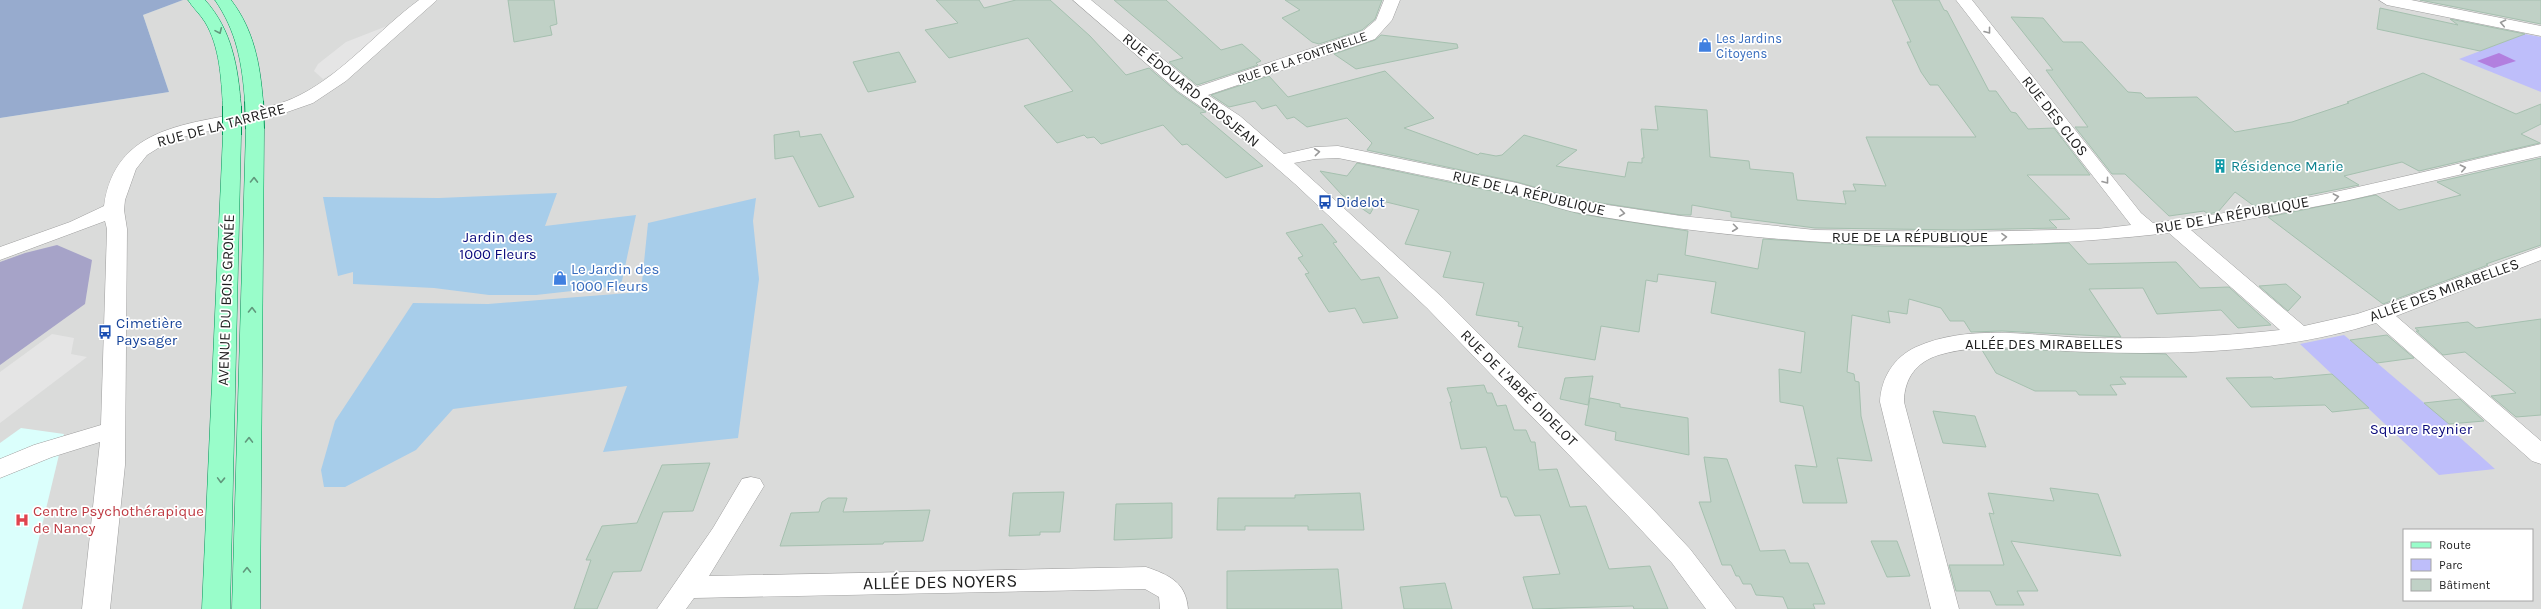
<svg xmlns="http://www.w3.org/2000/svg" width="2541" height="609" font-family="Karla,sans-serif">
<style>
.residential{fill:#dadbda;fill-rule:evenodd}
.education{fill:#dbfffc}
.grass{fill:#a7cdea}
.forest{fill:#97abce}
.cemetery{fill:#a6a3c8}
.park{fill:#bebefa}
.pitch{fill:#b27fdf}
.parking{fill:#e5e5e5}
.building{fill:#c0d1c6;stroke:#a5c0af}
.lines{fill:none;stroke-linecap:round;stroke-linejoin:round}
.minor-casing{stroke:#9e9e9e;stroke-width:1}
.major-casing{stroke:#009658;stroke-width:1}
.minor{fill:#fff;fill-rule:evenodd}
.major{fill:#99fdca;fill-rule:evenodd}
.major-bridge-casing{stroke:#009658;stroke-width:20;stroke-linecap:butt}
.major-bridge{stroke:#99fdca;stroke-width:18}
.oneway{stroke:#999}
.oneway2{stroke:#61987c}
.labels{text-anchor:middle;stroke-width:3.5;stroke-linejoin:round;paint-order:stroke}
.far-shop-label{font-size:13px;fill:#366cbe;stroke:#fff;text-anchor:start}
.far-street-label{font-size:13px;fill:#1d1d1d;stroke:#fff}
.street-label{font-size:15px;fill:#1d1d1d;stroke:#fff}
.culture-label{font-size:15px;fill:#0d838f;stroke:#fff;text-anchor:start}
.transit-label{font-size:15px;fill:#164399;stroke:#fff;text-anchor:start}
.park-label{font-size:15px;fill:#0a0a7c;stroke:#fff}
.shop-label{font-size:15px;fill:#366cbe;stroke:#fff;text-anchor:start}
.health-label{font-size:15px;fill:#be3a42;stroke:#fff;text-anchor:start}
.near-street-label{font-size:18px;fill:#1d1d1d;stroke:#fff}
</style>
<rect width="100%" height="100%" fill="#e3eee9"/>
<path class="residential" d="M183,0H2541V609H0V118L169,92L143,15ZM2404,530H2532V600H2404Z"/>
<path class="education" d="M21,428L64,434L22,609H0V443Z"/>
<path class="grass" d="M557,193L545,226L636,215L622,281L617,286L536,295H489L434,288L353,284V272L338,276L323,197L439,198Z
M756,198L753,221L759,279L738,438L603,452L627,386L453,409L416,450L345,487H324L321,470L335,421L413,303L488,304L641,292L648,223Z"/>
<path class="forest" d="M0,0H183L143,15L169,92L0,118Z"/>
<path class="cemetery" d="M57,245L92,260L85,304L0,365V262L25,253Z"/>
<path class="park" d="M2525,34L2541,37V92L2459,59Z
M2344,335L2449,424L2446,425L2495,469L2439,475L2300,344Z"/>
<path class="pitch" d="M2499,53L2516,61L2494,68L2477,61Z"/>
<path class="parking" d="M387,26L345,66L323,79L314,71L318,64L346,42Z
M52,334L74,338L71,354L87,357L0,423V372Z"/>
<path class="building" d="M508,0H554L557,24L550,26L552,35L514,42Z
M936,0H979L984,8L1016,0H1050L1090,36L1126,75L1149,68L1177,92L1206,112L1200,113L1263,166L1226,178L1187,144L1182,145L1163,125L1101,144L1094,137L1087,138L1084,135L1057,143L1024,106L1073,91L1028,38L949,58L925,30L958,23Z
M1114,0H1166L1221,50L1242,44L1261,61L1256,63L1258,65L1197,85L1169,62L1183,58Z
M1285,0H1382L1375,19L1362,30L1319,44L1312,42L1282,18L1300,10Z
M1892,0H1939L1944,10L1947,11L1989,91H1996L2011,112L2016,113L2028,129L2054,128L2090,175H2027L2070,219L2049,220L2057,228L1962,230L1815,228L1731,217V212L1692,205L1691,215H1681L1581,200L1517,182L1367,150L1372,143L1347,118L1307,127L1294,117L1287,119L1276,105L1262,109L1255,101L1229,107L1211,95L1269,76L1288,97L1385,71L1434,118L1404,128L1478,155L1480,153L1496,156L1502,155L1524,135L1577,150L1556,166L1625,177L1628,162L1642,163V158H1644L1641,129L1658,130L1655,106L1707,110L1710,157L1749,161L1750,169L1793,173L1797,200L1846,204L1843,191H1856L1853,184L1886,186L1866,137H1976L1938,85H1930L1921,72L1907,42H1911Z
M2420,0H2541V24Z
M2380,8L2458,25L2450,19L2525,34L2480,51L2377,29Z
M2011,17L2043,18L2063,42H2082L2128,92L2141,93L2146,98L2197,97L2235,132L2292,122L2349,103L2347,102L2423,73L2516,114L2541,104V124L2521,134L2540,143L2419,171L2402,162L2344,176L2359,185L2254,206L2235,192L2218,212L2208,214L2204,211L2169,216L2125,174H2112L2075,127H2088L2046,70H2053Z
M1381,35L1457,44L1458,48L1356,69L1334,54L1375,40Z
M899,52L916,82L868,92L853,62Z
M799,131L800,137L821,134L854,197L819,207L793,156L775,159L774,135Z
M2541,158V245L2486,264L2488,265L2383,304L2268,217L2376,195L2399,210L2461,195L2437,182Z
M1357,163L1511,195L1580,214L1688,231L1685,255L1758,269L1763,239L1874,246L1948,247L2069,243L2088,264L2176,262L2200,288L2229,287L2271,325L2238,328L2221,310L2157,314L2143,288L2089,289L2121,337L2002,331L1971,332L1964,321H1950L1941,308L1909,299L1907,314L1888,311L1890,323L1852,315L1847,372L1854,374L1855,381L1859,382L1861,416L1872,461L1837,458L1847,503H1803L1795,465L1817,467L1803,406L1780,402L1779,369L1801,373L1805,332L1711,313L1716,282L1658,274L1657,282L1646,280L1639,332L1601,326L1595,360L1518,347L1523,327L1518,326L1519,322L1476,315L1484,283L1443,277L1451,252L1405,244L1419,210L1378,200L1370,214L1342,195L1320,171L1347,176Z
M1322,224L1337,242L1333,243L1361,280L1379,277L1398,318L1363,323L1355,308L1329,312L1305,274L1309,273L1298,258L1303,256L1286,233Z
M2286,284L2301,297L2288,311L2259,286Z
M2541,319V415L2516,417L2491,396L2516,393L2465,352L2443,355L2416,331H2419L2415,328L2468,322L2476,328Z
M2387,335L2414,358L2377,363L2350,340Z
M2014,349L2166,354L2187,377H2120L2126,384L2110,385L2117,395H2079L2076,391H2035L1996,373L1982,350Z
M2332,374L2369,408L2332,412L2325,405L2251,407L2226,378L2272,377L2274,379Z
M1593,376L1588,405L1560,399L1565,378Z
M1484,385L1487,393H1492L1497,406L1506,405L1514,430H1526L1531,442H1535L1539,470L1557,469L1570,507L1586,506L1609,569L1650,566L1668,609H1634L1633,606L1533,609L1523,577L1560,574L1540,515L1515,516L1507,497H1501L1486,447L1461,449L1450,402H1452L1447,388Z
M1590,398L1620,404V407L1688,418L1689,455L1615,440L1616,432L1585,425Z
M2460,399L2484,421L2449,424L2424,403Z
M1933,411L1975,416L1986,447L1943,443Z
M1704,457L1727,459L1760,551L1785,550L1790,563H1808L1825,604H1813L1815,609H1788L1783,597L1756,595L1751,584H1743L1739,576H1736L1731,565H1722L1699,502H1711Z
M710,463L693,511L663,512L641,571L613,572L597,609H574L591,560H586L602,526L637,523L662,465Z
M2050,488L2098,494L2121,556L2011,541L2038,591H2017L2024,605H1996L1990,591H1956L1949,565H2004L1989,513L1994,514L1988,493L2054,501Z
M1064,492L1060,532H1040V535L1009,536L1013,493Z
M1360,493L1364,530H1308V526H1245V530H1217L1218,498H1295V495Z
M828,498H847L843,512L930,510L923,541L884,542L883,544L780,546L791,513L819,512L822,502Z
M1172,503V538L1114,540L1116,504Z
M1871,541H1897L1910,576L1887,577Z
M1338,569L1342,609H1227V571Z
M1445,583L1452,609H1404L1400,587Z"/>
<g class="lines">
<defs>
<path id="minor" d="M419,0H437L346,81L313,103L273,117L182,137L163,145L147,155L136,169L125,200L124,210L127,229L125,465L110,609H82L100,442L52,457L0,478V459L34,445L101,425L107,229L105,221L0,260V247L70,222L104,206C118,104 232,130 300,95C345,72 378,30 419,0Z
M1073,0H1091L1197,87L1363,31L1376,20L1384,0H1400L1392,20L1375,39L1208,95L1240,116L1284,154L1315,147L1338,146L1517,183L1581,201L1681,216L1815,230L1962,232L2097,229L2131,225L1956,0H1972L2141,213L2153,223C2284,208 2413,174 2541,144V156L2345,201L2191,230L2304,326L2357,314L2393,302L2541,247V260L2396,316L2541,441V464L2532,461L2376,323C2285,352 2184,355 2089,352C2040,351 1987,341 1939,355C1916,362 1904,379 1904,402L1959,609H1931L1880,402C1881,378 1894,357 1916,347C1969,323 2034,336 2090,338C2153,339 2217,337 2280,330L2169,233C1974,255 1773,248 1580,213C1557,209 1535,199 1511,194C1454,181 1396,170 1338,158L1315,159L1294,163L1443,298L1647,503L1690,549L1736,609H1706L1672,563L1629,517L1427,308L1295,184L1226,124L1178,91Z
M2379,0H2411L2541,26V36L2387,5Z
M751,477L760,479L764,486L709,576L1146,567C1169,575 1186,582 1188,609H1160L1159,597L1145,589L694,598L686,609H657L713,528L742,479Z"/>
<path id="major" d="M188,0H205C232,30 238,67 241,106L238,110H226L223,106C221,78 220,47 205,22C200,14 193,8 188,0Z
M215,0H231C254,30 260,64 263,101L260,105H248L245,101C242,63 237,32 215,0Z
M255,123L262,125L264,129L260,609H232L246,129L248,125Z
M232,129L239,131L241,135L230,609H202L223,135L225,131Z"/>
</defs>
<use href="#minor" class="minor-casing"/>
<use href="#major" class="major-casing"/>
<use href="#minor" class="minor"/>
<use href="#major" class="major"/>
<defs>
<path id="major-bridge" d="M254,101L255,129
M232,106V135"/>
</defs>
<use href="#major-bridge" class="major-bridge-casing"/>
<use href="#major-bridge" class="major-bridge"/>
</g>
<defs><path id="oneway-chevron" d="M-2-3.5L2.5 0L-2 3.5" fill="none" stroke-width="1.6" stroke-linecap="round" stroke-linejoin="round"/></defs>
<g class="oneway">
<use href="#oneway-chevron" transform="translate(2503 23) rotate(-168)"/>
<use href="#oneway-chevron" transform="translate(1988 31) rotate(52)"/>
<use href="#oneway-chevron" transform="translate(1317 152) rotate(-6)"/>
<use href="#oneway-chevron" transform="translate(2463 168) rotate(-13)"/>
<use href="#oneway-chevron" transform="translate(2106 181) rotate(52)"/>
<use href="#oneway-chevron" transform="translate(2336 197) rotate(-11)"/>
<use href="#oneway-chevron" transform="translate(1622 213) rotate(8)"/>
<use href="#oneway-chevron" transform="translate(1735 228) rotate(7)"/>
<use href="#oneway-chevron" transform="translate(2004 237) rotate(-1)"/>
</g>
<g class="oneway2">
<use href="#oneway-chevron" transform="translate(219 31) rotate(66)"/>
<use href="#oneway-chevron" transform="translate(254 180) rotate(-89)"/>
<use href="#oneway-chevron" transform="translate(252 310) rotate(-89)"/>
<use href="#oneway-chevron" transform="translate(249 440) rotate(-89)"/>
<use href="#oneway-chevron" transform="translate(221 480) rotate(92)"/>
<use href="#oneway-chevron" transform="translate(247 570) rotate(-89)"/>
</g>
<defs>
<symbol id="shop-bare" viewBox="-9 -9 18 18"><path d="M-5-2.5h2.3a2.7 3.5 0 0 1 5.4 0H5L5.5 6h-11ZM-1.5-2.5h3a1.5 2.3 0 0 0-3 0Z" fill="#3f7fe0" stroke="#fff" stroke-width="2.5" paint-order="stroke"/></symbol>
<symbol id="building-bare" viewBox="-9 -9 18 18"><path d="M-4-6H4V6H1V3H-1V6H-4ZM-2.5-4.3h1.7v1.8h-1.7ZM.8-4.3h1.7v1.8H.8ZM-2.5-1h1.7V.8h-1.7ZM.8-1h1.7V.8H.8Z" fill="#0f9aa8" stroke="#fff" stroke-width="2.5" paint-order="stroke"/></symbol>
<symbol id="bus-bare" viewBox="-9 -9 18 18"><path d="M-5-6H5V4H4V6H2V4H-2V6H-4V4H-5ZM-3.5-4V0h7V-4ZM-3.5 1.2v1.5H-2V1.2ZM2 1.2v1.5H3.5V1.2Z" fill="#1a4fb4" stroke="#fff" stroke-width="2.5" paint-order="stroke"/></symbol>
<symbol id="hospital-bare" viewBox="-9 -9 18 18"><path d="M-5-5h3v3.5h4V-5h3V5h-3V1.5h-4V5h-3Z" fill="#e0444e" stroke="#fff" stroke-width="2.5" paint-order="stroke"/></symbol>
</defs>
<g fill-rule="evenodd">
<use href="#shop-bare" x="1695" y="35" width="20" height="20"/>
<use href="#building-bare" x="2210" y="156" width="20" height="20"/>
<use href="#bus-bare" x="1315" y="192" width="20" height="20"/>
<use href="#shop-bare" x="550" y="268" width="20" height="20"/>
<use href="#bus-bare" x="95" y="322" width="20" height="20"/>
<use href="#hospital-bare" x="12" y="510" width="20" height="20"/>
</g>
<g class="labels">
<g class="far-shop-label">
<text x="1716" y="43">Les Jardins<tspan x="1716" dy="15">Citoyens</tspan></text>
</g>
<g class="far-street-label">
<text transform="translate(1302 57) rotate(-19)" y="5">RUE DE LA FONTENELLE</text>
</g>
<g class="street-label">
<text transform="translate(1191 90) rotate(39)" y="5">RUE ÉDOUARD GROSJEAN</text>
<text transform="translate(2055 116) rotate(52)" y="5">RUE DES CLOS</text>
<text transform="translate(221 125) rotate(-15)" y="5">RUE DE LA TARRÈRE</text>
<text transform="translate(1529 193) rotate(13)" y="5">RUE DE LA RÉPUBLIQUE</text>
<text transform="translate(2232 215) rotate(-10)" y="5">RUE DE LA RÉPUBLIQUE</text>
<text x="1910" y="242">RUE DE LA RÉPUBLIQUE</text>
<text transform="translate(2444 290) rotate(-20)" y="5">ALLÉE DES MIRABELLES</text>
<text transform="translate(226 300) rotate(-88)" y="5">AVENUE DU BOIS GRONÉE</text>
<text x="2044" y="349">ALLÉE DES MIRABELLES</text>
<text transform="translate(1519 388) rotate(45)" y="5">RUE DE L'ABBÉ DIDELOT</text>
</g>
<g class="culture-label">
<text x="2231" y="171">Résidence Marie</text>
</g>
<g class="transit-label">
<text x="1336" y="207">Didelot</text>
<text x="116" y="328">Cimetière<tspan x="116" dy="17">Paysager</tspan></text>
</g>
<g class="park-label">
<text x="498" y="242">Jardin des<tspan x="498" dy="17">1000 Fleurs</tspan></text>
<text x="2421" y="434">Square Reynier</text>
</g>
<g class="shop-label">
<text x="571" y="274">Le Jardin des<tspan x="571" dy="17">1000 Fleurs</tspan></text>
</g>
<g class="health-label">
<text x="33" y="516">Centre Psychothérapique<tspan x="33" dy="17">de Nancy</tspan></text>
</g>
<g class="near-street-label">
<text transform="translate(940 582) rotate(-1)" y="6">ALLÉE DES NOYERS</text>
</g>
</g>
<rect x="2403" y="529" width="130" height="72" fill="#ffffff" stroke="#a5a5a5"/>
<rect x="2411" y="542" width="20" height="6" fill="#99fdca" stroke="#a5a5a5"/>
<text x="2439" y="549" font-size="12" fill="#1d1d1d">Route</text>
<rect x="2411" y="559" width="20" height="12" fill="#bebefa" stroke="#a5a5a5"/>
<text x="2439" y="569" font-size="12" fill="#1d1d1d">Parc</text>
<rect x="2411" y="579" width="20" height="12" fill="#c0d1c6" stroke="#a5a5a5"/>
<text x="2439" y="589" font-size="12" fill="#1d1d1d">Bâtiment</text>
</svg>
